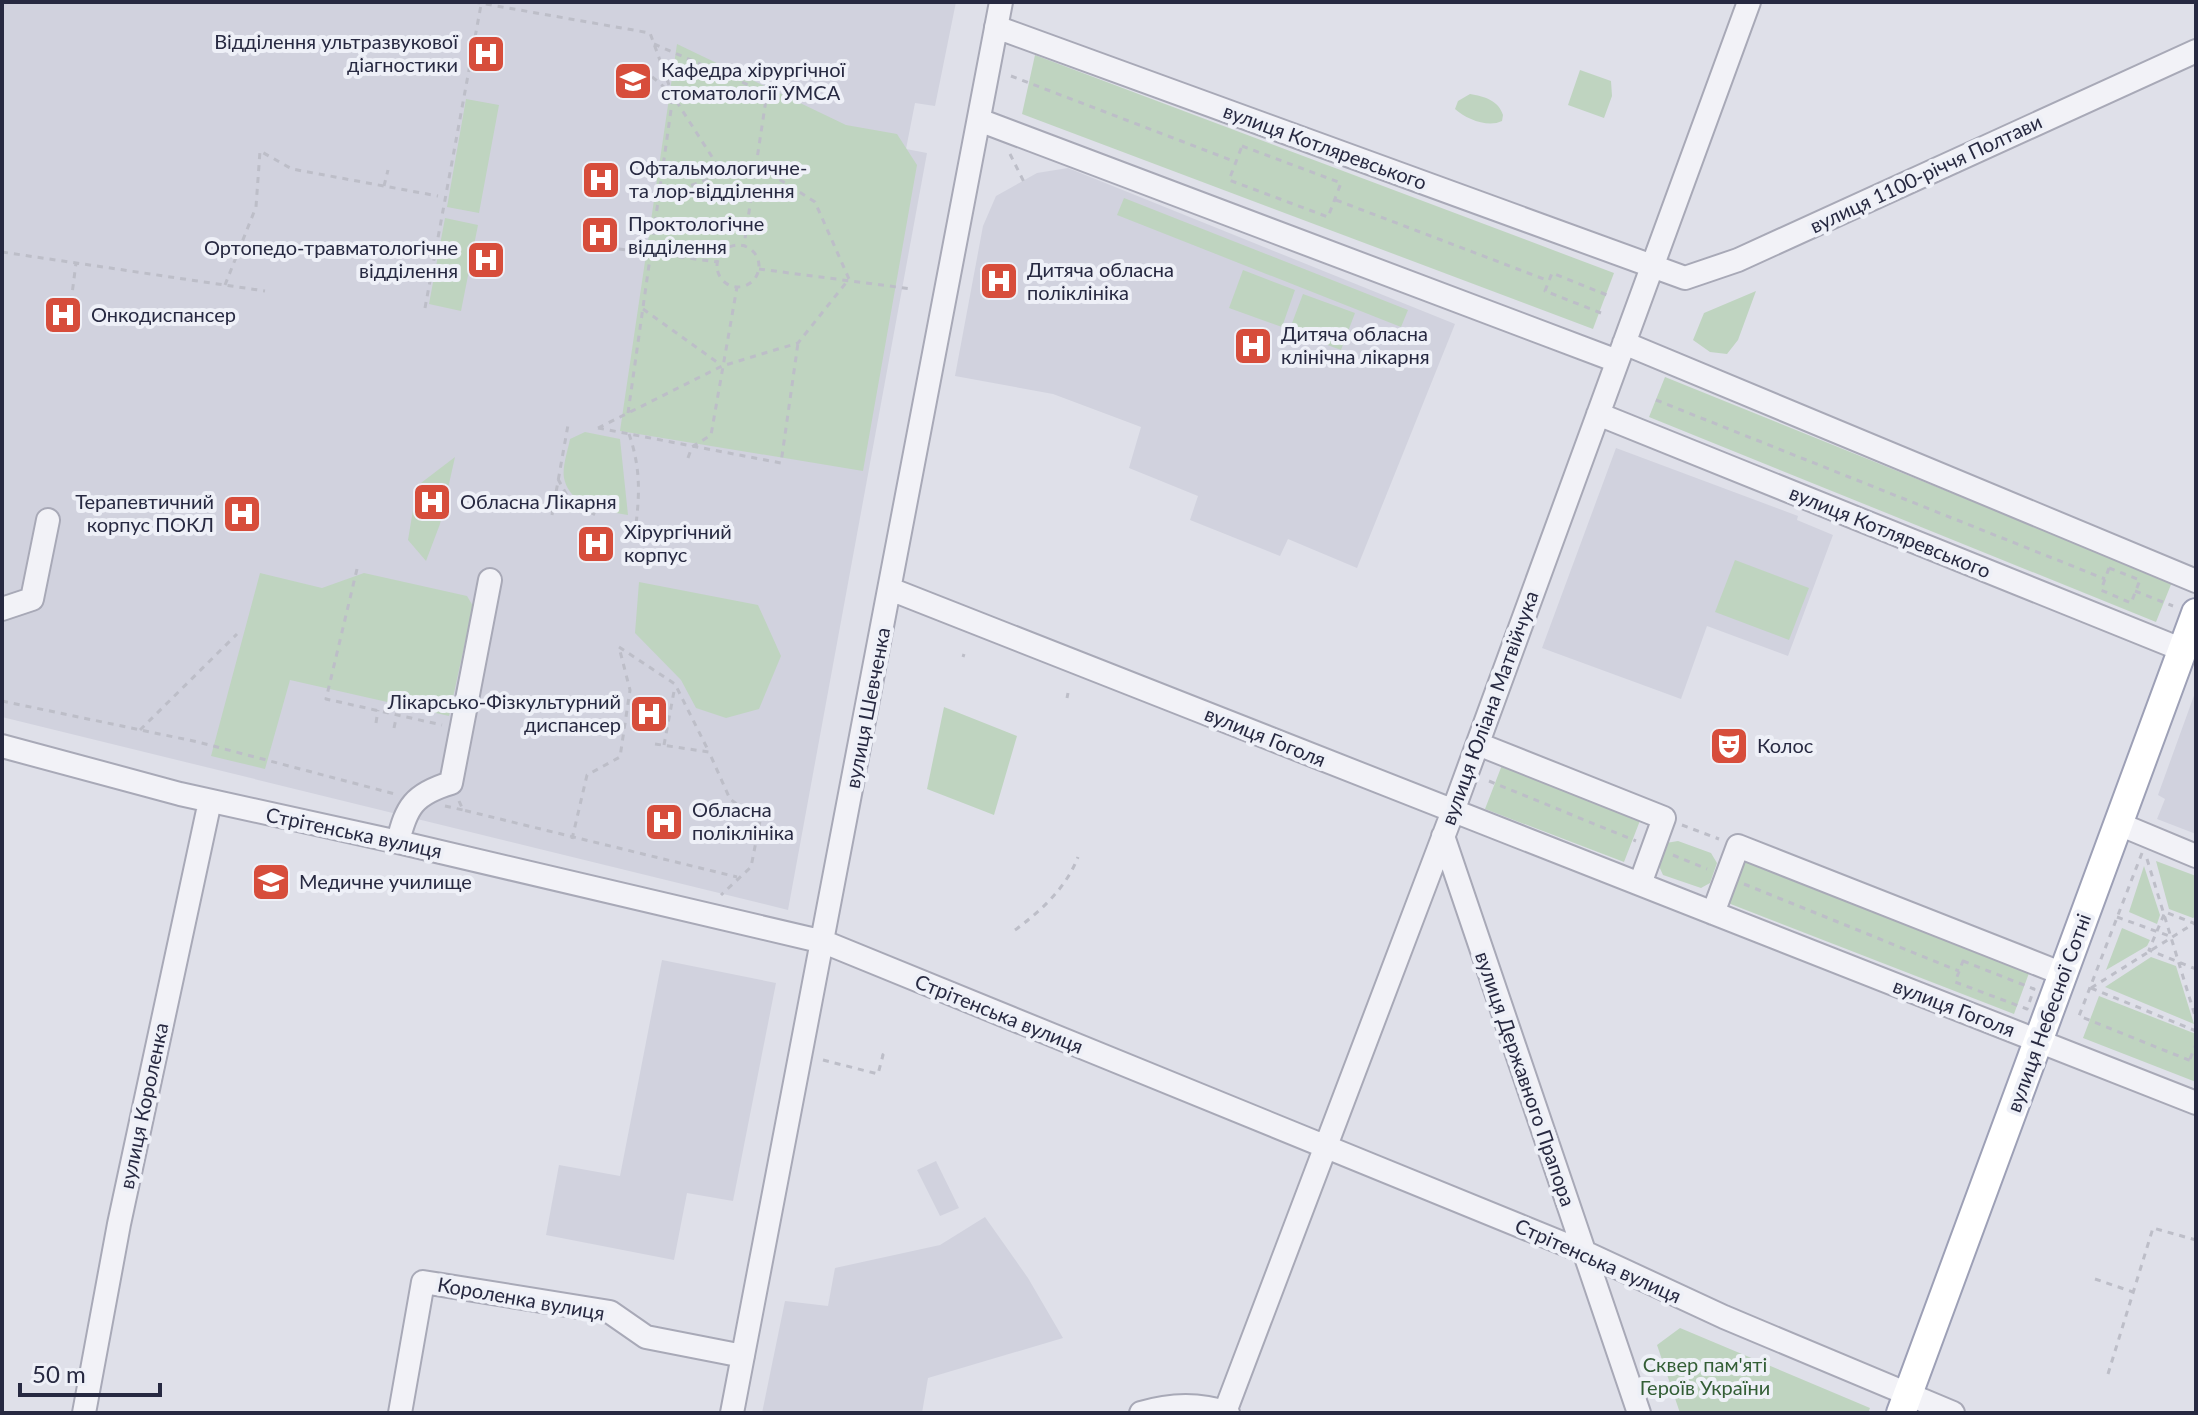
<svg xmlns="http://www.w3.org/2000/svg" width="2198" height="1415" font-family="Lato,sans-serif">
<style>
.built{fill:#d1d2de}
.green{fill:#bfd4c0}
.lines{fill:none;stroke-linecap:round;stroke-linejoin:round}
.minor-casing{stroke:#a8a9b7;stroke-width:26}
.major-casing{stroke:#9da0b6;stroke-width:32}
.path{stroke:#bdbec8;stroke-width:3;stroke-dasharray:6 6;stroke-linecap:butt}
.minor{stroke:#f2f2f7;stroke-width:22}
.major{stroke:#fff;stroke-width:28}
.labels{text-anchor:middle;stroke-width:8;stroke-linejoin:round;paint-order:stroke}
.poi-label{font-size:20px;fill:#272941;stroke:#eef0f7;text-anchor:start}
.street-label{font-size:20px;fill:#272941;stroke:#eef0f7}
.park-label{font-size:20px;fill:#335e36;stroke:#eef0f7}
</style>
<rect width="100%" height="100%" fill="#dfe0e9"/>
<path class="built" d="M2,2H956L935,106L915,103L906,149L927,153L788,910L2,717Z
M1068,168L1455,324L1357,568L1288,539L1280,556L1190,520L1198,496L1129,468L1141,427L1053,394L955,376L983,226L996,196L1037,173Z
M1616,448L1798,516L1797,520L1833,535L1788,656L1707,626L1681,699L1542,648Z
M2196,690V834L2157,819L2165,799L2158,795Z
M662,960L776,983L733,1201L687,1193L674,1260L546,1235L559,1165L620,1176Z
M936,1161L959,1208L940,1216L917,1170Z
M985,1217L1028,1278L1063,1338L928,1378L922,1413H762L785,1301L828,1306L835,1268L940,1245Z"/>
<path class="green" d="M677,44L846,125L897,134L917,165L863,471L620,431Z
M1035,55L1614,273L1593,329L1022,114Z
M1580,70L1611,81L1612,96L1604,118L1568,105Z
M1470,94C1484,96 1499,101 1503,115L1502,121C1488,128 1466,119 1455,109L1458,101Z
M466,99L499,105L479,213L447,207Z
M1124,198L1408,310L1401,327L1117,215Z
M445,218L478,225L461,311L429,304Z
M1243,270L1295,290L1282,327L1229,308Z
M1756,291L1738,340L1727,354L1710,352L1693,340L1704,313Z
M1303,294L1355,313L1341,350L1289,331Z
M1665,377L2172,582L2156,622L1649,417Z
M585,432L620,439L628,515C605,511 570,507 564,478C562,467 568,450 570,439Z
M455,457L440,524L426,561L408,540L417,486Z
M1735,560L1809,588L1789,640L1715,612Z
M260,573L322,588L364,573L467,596L473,606L449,716L290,680L265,769L211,756Z
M639,582L758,605L781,656L759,709L726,718L696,708L681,680L635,633Z
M944,707L1017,736L994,815L927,789Z
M1502,765L1641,818L1624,862L1485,809Z
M1678,841L1711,853L1717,863L1710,883L1701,888L1663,875L1658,864L1666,843Z
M1745,861L2029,973L2014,1014L1728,903Z
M2156,861L2196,876V916L2193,918L2169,909Z
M2144,866L2160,915L2157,924L2129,912Z
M2122,928L2150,940L2147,946L2106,970Z
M2151,957L2176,966L2194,1024L2105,987Z
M2099,996L2196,1034V1082L2083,1038Z
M1680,1328L1870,1408L1868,1413H1680L1657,1345Z"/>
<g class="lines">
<defs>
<path id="minor" d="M996,27L1685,278L1738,260L2196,51
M979,120L1617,361
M1624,343L2196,581
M1598,414L2183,650
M890,589L2196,1103
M2,609L32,599L48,520
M1478,744L1664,818L1640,884
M2,746L180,794L398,842L824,942L1584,1252L1724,1317L1953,1413
M2119,824L2196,856
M1443,836L1639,1413
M398,842C406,807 414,794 451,783L490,580
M1713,913L1738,846L2063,974
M1225,1412L1453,811L1749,2
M84,1413L119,1224L210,801
M400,1413L423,1282L610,1312L646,1337L743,1356
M732,1413L1001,2
M1141,1413C1170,1404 1199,1403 1228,1413"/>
<path id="major" d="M1901,1413L2196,613"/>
</defs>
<use href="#minor" class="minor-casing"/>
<use href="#major" class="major-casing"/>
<path class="path" d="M474,2L650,33L673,96L723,174
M654,44L767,93L744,245
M643,69L671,93
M1011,76L1236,162
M1242,146L1341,183L1328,217L1229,180Z
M1010,154L1026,186
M384,186L388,170
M1336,200L1549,281
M717 266a21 21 0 1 1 42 0a21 21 0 1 1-42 0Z
M619,249L718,262
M2,252L265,291
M759,269L912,289
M225,285L256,207L260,151L292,169L438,196
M71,302L76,263
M425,308L481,5
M643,309L721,365
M1601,313L1545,291L1552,273L1607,295
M1656,400L2105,579
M628,413L673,96
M598,428L722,366L798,343L849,279L815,202L757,165L723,174L659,197
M598,428L781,463L798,343
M629,434C640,466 640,491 636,524
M688,458L692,447L711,435L737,287
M558,479L571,503L596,515
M552,515L568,425
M2109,568L2140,580L2131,603L2101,590Z
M357,569L326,699L442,725
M2135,591L2173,606
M619,647L675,684L709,752
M963,657L964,654
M1067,698L1068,693
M2,701L198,742L395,794
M376,723L378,710
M394,728L397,714
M140,730L237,634
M655,744L709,752L730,799L760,821L751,867L721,895
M664,745L675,686
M1489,781L1636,841
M459,801L463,810L737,877
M445,806L463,810
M1682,825L1719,839
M572,839L587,775L620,757L630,690L619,647
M2142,853L2079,1016L2196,1063
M1673,855L1707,869
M2147,859L2196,1019
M1744,884L1959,971
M2117,917L2172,937
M2196,924L2165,912L2149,950L2196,969
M1015,930C1041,911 1066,888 1078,857
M1963,961L2034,989L2027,1009L1955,982Z
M2091,988L2193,924
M2091,988L2196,1031
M2190,1059L2196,1044
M823,1060L878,1074L883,1055L878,1053
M2095,1279L2133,1292
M2108,1374L2153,1228L2196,1240"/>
<use href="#minor" class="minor"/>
<use href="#major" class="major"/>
</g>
<defs>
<symbol id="hospital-square" viewBox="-11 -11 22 22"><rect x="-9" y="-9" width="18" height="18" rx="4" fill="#d74d3b" stroke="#eef0f7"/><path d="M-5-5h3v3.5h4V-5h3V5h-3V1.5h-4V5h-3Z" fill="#fff"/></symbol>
<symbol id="university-square" viewBox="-11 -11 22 22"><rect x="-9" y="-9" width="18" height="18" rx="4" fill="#d74d3b" stroke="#eef0f7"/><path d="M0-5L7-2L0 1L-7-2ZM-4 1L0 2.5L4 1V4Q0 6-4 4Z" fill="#fff"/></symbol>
<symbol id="theatre-square" viewBox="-11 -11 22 22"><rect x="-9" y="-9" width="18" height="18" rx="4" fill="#d74d3b" stroke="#eef0f7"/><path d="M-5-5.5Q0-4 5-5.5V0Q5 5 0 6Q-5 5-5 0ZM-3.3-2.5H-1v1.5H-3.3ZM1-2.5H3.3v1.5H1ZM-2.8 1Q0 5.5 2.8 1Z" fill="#fff"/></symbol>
</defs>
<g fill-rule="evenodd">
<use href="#hospital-square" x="464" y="32" width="44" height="44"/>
<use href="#university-square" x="611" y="59" width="44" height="44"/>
<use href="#hospital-square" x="579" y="158" width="44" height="44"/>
<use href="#hospital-square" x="578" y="213" width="44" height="44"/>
<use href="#hospital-square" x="464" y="238" width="44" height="44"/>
<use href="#hospital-square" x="977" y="259" width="44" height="44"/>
<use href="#hospital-square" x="41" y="293" width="44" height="44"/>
<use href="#hospital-square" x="1231" y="324" width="44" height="44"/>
<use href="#hospital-square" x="410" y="480" width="44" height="44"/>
<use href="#hospital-square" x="220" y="492" width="44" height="44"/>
<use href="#hospital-square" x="574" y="522" width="44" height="44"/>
<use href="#hospital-square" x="627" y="692" width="44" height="44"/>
<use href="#theatre-square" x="1707" y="724" width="44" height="44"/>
<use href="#hospital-square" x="642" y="800" width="44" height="44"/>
<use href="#university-square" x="249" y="860" width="44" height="44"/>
</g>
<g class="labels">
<g class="poi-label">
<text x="458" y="49" text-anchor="end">Відділення ультразвукової<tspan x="458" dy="23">діагностики</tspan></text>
<text x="661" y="77">Кафедра хірургічної<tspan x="661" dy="23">стоматології УМСА</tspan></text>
<text x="629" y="175">Офтальмологичне-<tspan x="629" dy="23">та лор-відділення</tspan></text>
<text x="628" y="231">Проктологічне<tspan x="628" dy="23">відділення</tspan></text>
<text x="458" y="255" text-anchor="end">Ортопедо-травматологічне<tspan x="458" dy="23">відділення</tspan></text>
<text x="1027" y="277">Дитяча обласна<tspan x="1027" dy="23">поліклініка</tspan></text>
<text x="91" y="322">Онкодиспансер</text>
<text x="1281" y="341">Дитяча обласна<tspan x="1281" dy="23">клінічна лікарня</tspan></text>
<text x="214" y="509" text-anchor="end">Терапевтичний<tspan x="214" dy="23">корпус ПОКЛ</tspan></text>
<text x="460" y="509">Обласна Лікарня</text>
<text x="624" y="539">Хірургічний<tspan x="624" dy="23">корпус</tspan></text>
<text x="621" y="709" text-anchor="end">Лікарсько-Фізкультурний<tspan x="621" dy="23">диспансер</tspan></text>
<text x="1757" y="753">Колос</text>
<text x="692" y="817">Обласна<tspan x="692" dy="23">поліклініка</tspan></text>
<text x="299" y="889">Медичне училище</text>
</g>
<g class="street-label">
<text transform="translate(1325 147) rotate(20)" y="7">вулиця Котляревського</text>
<text transform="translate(1926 174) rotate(-25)" y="7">вулиця 1100-річчя Полтави</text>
<text transform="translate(1890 532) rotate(22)" y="7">вулиця Котляревського</text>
<text transform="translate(868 708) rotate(-79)" y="7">вулиця Шевченка</text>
<text transform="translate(1490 708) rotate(-70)" y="7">вулиця Юліана Матвійчука</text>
<text transform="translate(1265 737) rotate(22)" y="7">вулиця Гоголя</text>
<text transform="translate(354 833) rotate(12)" y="7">Стрітенська вулиця</text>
<text transform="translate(1954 1008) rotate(21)" y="7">вулиця Гоголя</text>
<text transform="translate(2049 1013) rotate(-70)" y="7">вулиця Небесної Сотні</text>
<text transform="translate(999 1014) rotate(22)" y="7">Стрітенська вулиця</text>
<text transform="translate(1525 1079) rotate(71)" y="7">вулиця Державного Прапора</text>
<text transform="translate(144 1106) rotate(-78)" y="7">вулиця Короленка</text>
<text transform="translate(1598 1261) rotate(24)" y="7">Стрітенська вулиця</text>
<text transform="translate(521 1299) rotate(10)" y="7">Короленка вулиця</text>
</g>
<g class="park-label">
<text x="1705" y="1372">Сквер пам'яті<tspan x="1705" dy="23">Героїв України</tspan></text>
</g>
</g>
<rect width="2198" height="1415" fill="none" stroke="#272941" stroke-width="8"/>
<path d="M20 1383v12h140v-12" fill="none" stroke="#272941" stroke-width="4"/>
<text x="32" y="1383" font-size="24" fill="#272941" stroke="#eef0f7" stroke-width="6" paint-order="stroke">50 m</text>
</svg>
